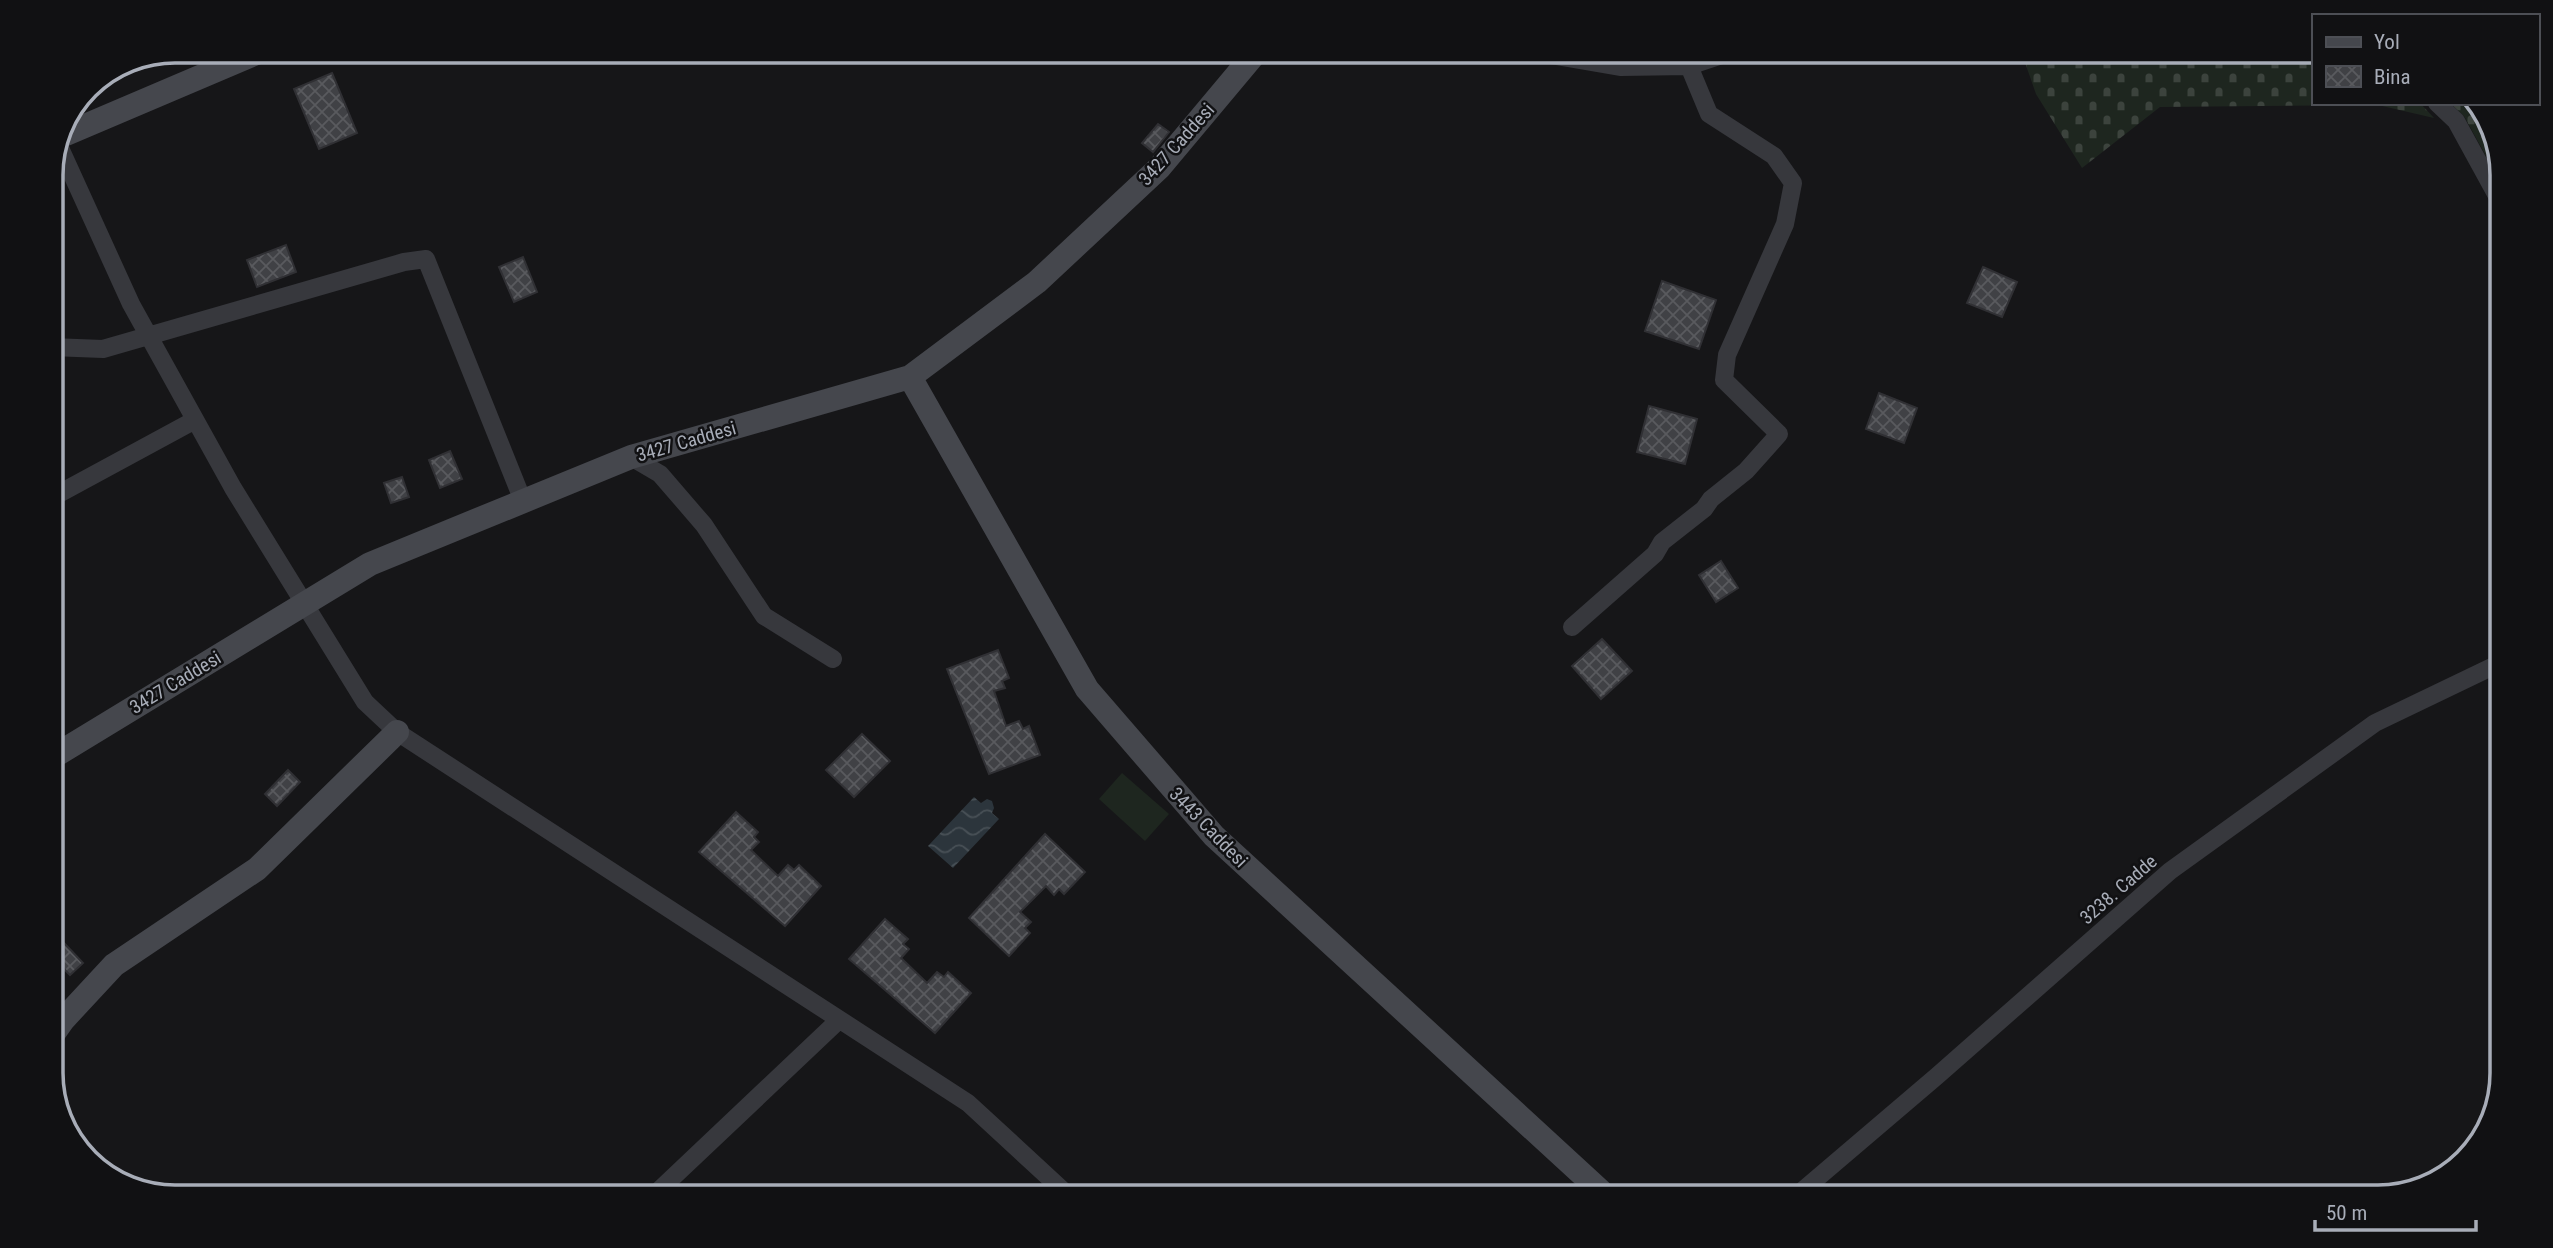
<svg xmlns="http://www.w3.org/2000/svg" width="2553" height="1248" font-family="'Roboto Condensed',sans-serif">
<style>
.green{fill:#1e261f}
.cemetery{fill:url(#cemetery-stones)}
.water{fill:url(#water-waves)}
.building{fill:url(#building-cross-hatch);stroke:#303034;stroke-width:2}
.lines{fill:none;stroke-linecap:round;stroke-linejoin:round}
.street{stroke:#37383d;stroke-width:18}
.secondary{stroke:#45474d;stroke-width:24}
.labels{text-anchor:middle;stroke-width:5;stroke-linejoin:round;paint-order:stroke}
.street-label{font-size:19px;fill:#a8adb8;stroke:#111113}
.rim{fill:none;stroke:#a8adb8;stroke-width:3.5}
</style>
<defs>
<pattern id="cemetery-stones" width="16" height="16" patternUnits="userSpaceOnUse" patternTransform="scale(1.75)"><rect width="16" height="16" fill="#1e261f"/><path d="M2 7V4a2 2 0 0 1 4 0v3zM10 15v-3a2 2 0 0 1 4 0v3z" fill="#3c433d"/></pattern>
<pattern id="water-waves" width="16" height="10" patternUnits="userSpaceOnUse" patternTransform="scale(1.75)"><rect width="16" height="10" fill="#2c353c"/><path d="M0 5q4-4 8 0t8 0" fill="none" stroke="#485056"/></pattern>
<pattern id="building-cross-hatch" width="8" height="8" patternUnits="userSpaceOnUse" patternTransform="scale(1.75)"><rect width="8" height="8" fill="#404145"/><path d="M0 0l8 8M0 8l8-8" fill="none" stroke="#595a5e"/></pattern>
</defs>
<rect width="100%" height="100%" fill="#161618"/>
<path class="green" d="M1122,773L1169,814L1145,841L1099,799Z"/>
<path class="cemetery" d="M2021,51H2313V103H2420L2434,118L2378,105L2160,107L2082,168L2036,94Z
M2450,103H2478L2481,106L2502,167V185L2464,116Z"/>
<path class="water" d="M974,797L981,803L987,799L992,801L994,808L992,813L999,819L953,868L928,846Z"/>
<path class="building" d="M332,73L357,133L319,149L294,89Z
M1158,124L1169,132L1153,152L1142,143Z
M286,245L296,272L257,287L247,260Z
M523,257L537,292L514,302L499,267Z
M1983,267L2017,282L2002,317L1967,303Z
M1662,281L1716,300L1699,349L1645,331Z
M1879,393L1917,408L1904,443L1866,429Z
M1649,406L1697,419L1685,464L1637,452Z
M450,451L462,479L440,488L429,460Z
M402,477L409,497L391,503L384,483Z
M1721,561L1738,588L1716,602L1699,575Z
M1602,639L1632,671L1601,699L1572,666Z
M998,650L1009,678L1002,681L1005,688L994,691L1006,726L1019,721L1023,729L1029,726L1040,755L989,774L947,669Z
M862,734L890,761L854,797L826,770Z
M288,770L300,782L277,806L265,794Z
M736,812L758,832L754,837L759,842L751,850L778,876L788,865L794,870L799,865L821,886L785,926L699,852Z
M1045,834L1085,872L1064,894L1059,889L1054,895L1046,886L1020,912L1031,922L1025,928L1030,933L1009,956L969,918Z
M885,919L908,939L903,944L909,949L901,958L927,983L937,972L944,977L948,972L971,993L935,1033L849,959Z
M64,943L83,963L70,975L51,956Z"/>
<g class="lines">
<path class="street" d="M1527,51L1620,67L1689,66L1734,51
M2437,103L2456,121L2502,205
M60,148L131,304L233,488L365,702L397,732L968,1103L1070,1197
M51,347L103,349L404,262L426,259L523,501
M631,457L660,474L704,525L764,616L833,659
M51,498L195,420
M1572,627L1655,554L1662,542L1704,509L1711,499L1746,471L1779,434L1724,380L1727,355L1785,224L1793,183L1774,156L1709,114L1689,66
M652,1197L839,1020
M1795,1197L1937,1076L2170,871L2375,723L2502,662"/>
<path class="secondary" d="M66,134L261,51
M910,377L1087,689L1214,836L1607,1197
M51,758L370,564L631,457L910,377L1037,282L1159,168L1257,51
M51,1037L63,1020L114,965L257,869L397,732"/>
</g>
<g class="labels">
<g class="street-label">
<text transform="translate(1176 144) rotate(-48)" y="7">3427 Caddesi</text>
<text transform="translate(686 441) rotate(-16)" y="7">3427 Caddesi</text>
<text transform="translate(175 682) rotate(-31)" y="7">3427 Caddesi</text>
<text transform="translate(1209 827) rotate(46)" y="7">3443 Caddesi</text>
<text transform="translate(2118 889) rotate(-41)" y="7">3238. Cadde</text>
</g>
</g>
<path d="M0 0H2553V1248H0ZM175 63H2378A112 112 0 0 1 2490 175V1073A112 112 0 0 1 2378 1185H175A112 112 0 0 1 63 1073V175A112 112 0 0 1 175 63Z" fill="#111113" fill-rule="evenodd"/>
<path class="rim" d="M175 63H2378A112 112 0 0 1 2490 175V1073A112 112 0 0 1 2378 1185H175A112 112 0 0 1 63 1073V175A112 112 0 0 1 175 63Z"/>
<rect x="2312" y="14" width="228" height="91" fill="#111113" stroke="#4d4f55" stroke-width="2"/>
<rect x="2326" y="37" width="35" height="10" fill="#45474d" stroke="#4d4f55" stroke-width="2"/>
<text x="2374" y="49" font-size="21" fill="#a8adb8">Yol</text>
<rect x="2326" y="66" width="35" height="21" fill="url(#building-cross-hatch)" stroke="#4d4f55" stroke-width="2"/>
<text x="2374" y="84" font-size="21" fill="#a8adb8">Bina</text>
<path d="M2315 1220v10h161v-10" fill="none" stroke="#a8adb8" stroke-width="3.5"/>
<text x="2326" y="1220" font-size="21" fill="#a8adb8" stroke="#111113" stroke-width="5" paint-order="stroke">50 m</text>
</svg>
